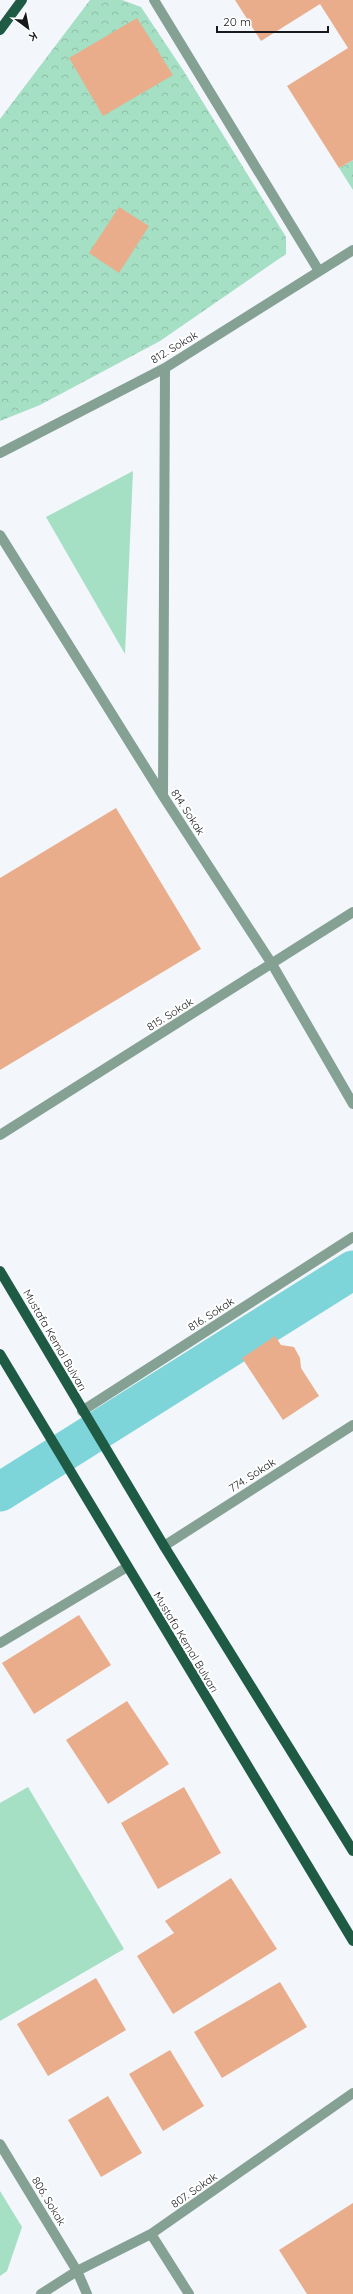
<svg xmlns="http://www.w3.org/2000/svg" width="353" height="2294" font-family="Quicksand,sans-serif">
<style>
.grass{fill:#a5dfc4}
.park{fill:url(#park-crowns)}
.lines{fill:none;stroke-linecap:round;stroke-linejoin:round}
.canal{stroke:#7ed5d9;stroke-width:39}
.building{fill:#e9ad8c}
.minor{stroke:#84a194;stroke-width:10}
.major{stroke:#1f5a45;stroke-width:10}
.labels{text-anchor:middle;stroke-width:4;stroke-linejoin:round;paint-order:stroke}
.street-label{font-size:11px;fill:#18191a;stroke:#fff}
</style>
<defs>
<pattern id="park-crowns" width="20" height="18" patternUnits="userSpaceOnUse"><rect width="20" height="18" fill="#a5dfc4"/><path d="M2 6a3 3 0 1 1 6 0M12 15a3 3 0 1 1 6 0" fill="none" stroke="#8dbfa8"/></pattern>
</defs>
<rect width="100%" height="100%" fill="#f3f6fb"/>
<path class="grass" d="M133,471L125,654L46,517Z
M28,1787L124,1949L0,2021V1803Z
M0,2191L22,2227L7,2271L0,2276Z"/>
<path class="park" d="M90,0H122L141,7L183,70L286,237V254L160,341L40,405L0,421V119Z
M353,160V190L339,168Z"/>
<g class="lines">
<path class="canal" d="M0,1492L353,1270"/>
</g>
<path class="building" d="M235,0H353V160L339,168L287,86L348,48L320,4L261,41Z
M137,18L173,75L103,116L69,58Z
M119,207L149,226L119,273L89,253Z
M116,808L201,949L0,1070V878Z
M275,1336L281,1345L294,1347L300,1358L301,1368L319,1396L283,1420L242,1358Z
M79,1615L111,1665L34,1714L2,1663Z
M127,1701L169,1764L108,1804L66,1740Z
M184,1787L221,1853L158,1889L121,1823Z
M231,1878L277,1949L173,2014L137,1956L174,1933L165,1921Z
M96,1978L126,2030L48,2076L17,2024Z
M280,1982L307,2027L222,2078L194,2032Z
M170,2050L204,2106L163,2131L129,2074Z
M108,2096L142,2153L101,2177L68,2120Z
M353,2203V2294H307L279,2250Z"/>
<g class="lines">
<path class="minor" d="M154,0L319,271
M0,453L165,368L353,250
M0,535L163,796L272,964L353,1104
M163,796L165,368
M0,1135L353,912
M82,1411L353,1237
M164,1546L353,1425
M0,1643L127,1567
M0,2144L77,2271L87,2294
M151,2234L189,2294
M41,2294L77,2271L151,2234L353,2093"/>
<path class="major" d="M0,30L22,0
M0,1271L164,1546L353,1851
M0,1354L353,1941"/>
</g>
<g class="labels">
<g class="street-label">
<text transform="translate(174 347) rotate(-31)" y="4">812. Sokak</text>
<text transform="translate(188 812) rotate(57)" y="4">814. Sokak</text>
<text transform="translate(170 1014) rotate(-32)" y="4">815. Sokak</text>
<text transform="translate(211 1314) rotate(-33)" y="4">816. Sokak</text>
<text transform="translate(55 1340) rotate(60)" y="4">Mustafa Kemal Bulvarı</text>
<text transform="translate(252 1475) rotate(-33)" y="4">774. Sokak</text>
<text transform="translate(186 1642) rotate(59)" y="4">Mustafa Kemal Bulvarı</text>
<text transform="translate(194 2190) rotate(-35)" y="4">807. Sokak</text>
<text transform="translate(49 2201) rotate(59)" y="4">806. Sokak</text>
</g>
</g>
<g transform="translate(28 28) rotate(148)" stroke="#ffffff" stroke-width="3" paint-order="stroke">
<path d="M0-3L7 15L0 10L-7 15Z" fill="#18191a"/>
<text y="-6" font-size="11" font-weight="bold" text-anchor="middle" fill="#18191a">K</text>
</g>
<path d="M217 26v6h111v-6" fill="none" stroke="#18191a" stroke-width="2"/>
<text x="223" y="26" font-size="12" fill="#18191a" stroke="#ffffff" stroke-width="3" paint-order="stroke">20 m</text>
</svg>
